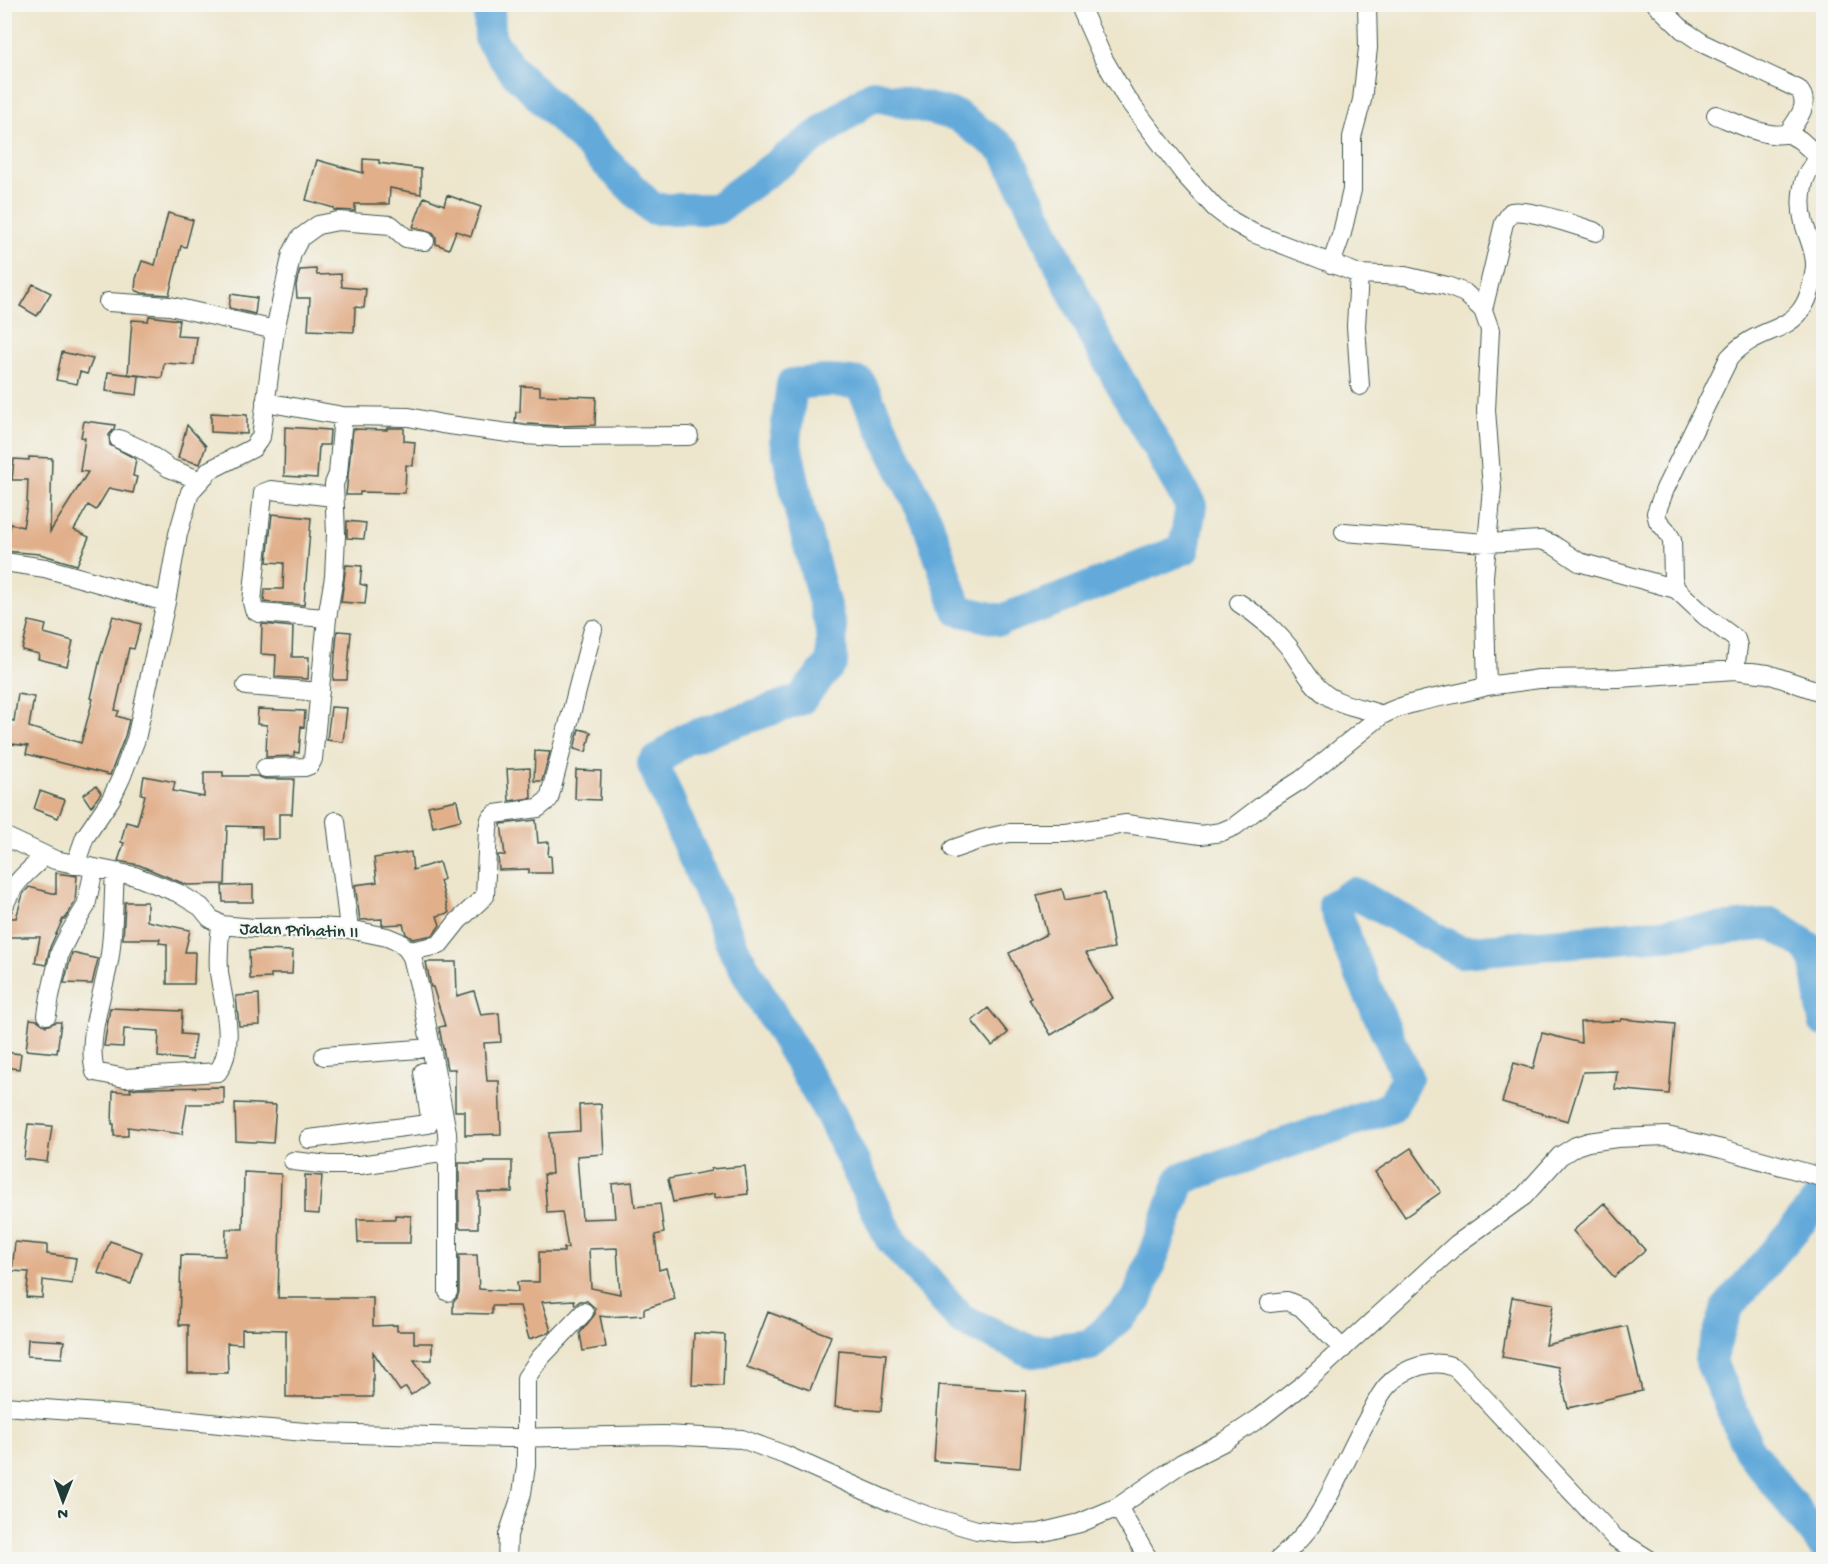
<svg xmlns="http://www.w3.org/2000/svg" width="1828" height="1564" font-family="'Gochi Hand',sans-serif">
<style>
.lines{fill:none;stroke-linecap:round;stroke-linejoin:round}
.river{stroke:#63aada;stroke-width:32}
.building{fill:#e1af8a;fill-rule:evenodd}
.street-casing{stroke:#3e564b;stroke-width:20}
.street{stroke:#fff;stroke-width:18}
.labels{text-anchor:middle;stroke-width:4.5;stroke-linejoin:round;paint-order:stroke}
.street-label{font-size:18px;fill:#1f3d34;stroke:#f6f6f2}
</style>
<rect width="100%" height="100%" fill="#f6f6f2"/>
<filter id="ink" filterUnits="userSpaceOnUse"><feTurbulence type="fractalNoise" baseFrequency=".0167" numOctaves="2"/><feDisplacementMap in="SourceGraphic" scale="12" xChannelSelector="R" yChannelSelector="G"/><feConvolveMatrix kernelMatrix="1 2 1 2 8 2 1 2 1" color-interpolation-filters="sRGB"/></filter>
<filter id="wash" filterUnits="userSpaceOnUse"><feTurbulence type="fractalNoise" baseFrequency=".008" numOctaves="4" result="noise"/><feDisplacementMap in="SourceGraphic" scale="24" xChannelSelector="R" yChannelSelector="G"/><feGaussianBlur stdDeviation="1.35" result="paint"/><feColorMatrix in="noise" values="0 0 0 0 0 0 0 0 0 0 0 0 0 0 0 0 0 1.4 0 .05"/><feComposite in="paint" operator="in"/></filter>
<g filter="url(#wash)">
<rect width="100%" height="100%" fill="#ede6cd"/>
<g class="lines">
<path class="river" d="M489,4L490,39L514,71L653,209H716L873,95L956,115L1005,150L1094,336L1191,506L1184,549L1060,599L1000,620L958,610L927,521L860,383L828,381L792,384L785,440L801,515L831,629L832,662L800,700L685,739L653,764L736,954L831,1115L890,1238L961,1319L1032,1352L1090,1345L1137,1300L1181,1179L1392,1107L1407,1077L1353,958L1334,905L1354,893L1461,952L1773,924L1807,946L1816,962L1824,1021
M1824,1180L1819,1200L1727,1308L1710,1360L1749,1450L1824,1546"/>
</g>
<g id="blocks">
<path class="building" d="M363,159L379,160V163L421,169V194L390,188L389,204H355V211L334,210V208L306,200L317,160L363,173Z
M447,195L481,207L471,236L456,231L449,249L436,244V238L432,232L413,227L424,197L444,205Z
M168,213L193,220L186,247L181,246L169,295L142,293L135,290L136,279L142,261L155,265Z
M316,269L317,275L341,274L342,287L366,289L364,308L355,307L354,332L308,330L310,298H297L296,285L300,270Z
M33,284L51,293L37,316L20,306Z
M231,294L257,298L255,314L229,308Z
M149,316L179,320L177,336L197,337L194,365L164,363L162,378L128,374L132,320L148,321Z
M62,352L93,359L87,374L80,372L77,384L56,380Z
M108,372L139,376L137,395L106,391Z
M521,386L540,387V395L596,397L595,425L557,426L515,423L516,412H520Z
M211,413L247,415V434L211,432Z
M84,421L115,425L114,429L109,435L110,445L136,459L133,476L137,477L133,493L109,488L96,510L88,505L74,530L89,537L77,565L40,554L4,551L11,524L23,527L27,505L28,480H12L14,459L29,460V457L52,458L50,532L88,472L80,471L85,438L81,437Z
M187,425L206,446L200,464L178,458Z
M285,427L330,430L329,445H319L317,478L284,476Z
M387,428H404V441L415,442L413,466L406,465L405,493L360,492V495H346L353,429L387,430Z
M272,514L311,518L304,605L264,602L265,589H283L284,563L267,562Z
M347,521L366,523L364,539L347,538Z
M346,565L362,566L360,584L367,586L365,604L341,602Z
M113,616L141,624L134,649L129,648L115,710L119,711L117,716L129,720L125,736L110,775L26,754L28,746L4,743V719L14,721L18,694L34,697L29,727L81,743L93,699L91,698L100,659Z
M29,621L46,625L44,633L73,641L67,666L38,659L39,654L22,650Z
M262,624L293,627L292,657H309L308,679L275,677L276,655L261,654Z
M337,631L351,632L347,680H333Z
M331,707L347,708L343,742L327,740Z
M258,709L305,711L304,727L301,726L299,753L294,752V756L266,757L267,725L257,724Z
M579,729L591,732L586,752L574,749Z
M535,751L550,752L542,781H534Z
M530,768L531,798L509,801L507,769Z
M576,770L601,771L600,800L575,799Z
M204,772H223V776H257L265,779H294L292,814H279V839H262V827L227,826L225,884L187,885L139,865L118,861L124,843L121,842L126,822L137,825L145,795L141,794L144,776L175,782L173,791L204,797Z
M96,786L101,793L91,807L83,795Z
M40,791L65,800L58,818L34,809Z
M457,800L461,820L433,827L428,806Z
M536,820L538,843L549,842L548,856H551L552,873H529V869L499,870L498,855H505L501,824Z
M411,852L413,870L439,862L444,879L440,881L449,913L437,916L440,925L433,935L413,939L406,934L403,924L382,925V919L360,920L355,885L377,882L374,858Z
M56,873L77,876L75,902L65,919H63L50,947L46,965L35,963L40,937H7L6,918H16L23,894L29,887L56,894Z
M253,885V902H223L222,886Z
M1062,889L1065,900L1104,893L1114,948L1086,953L1113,998L1051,1035L1029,999L1031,998L1009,953L1047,934L1037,895Z
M125,902H147V921L190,930L185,952H195L194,984H167V944L159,943L160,939H123Z
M262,950L293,951L292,974H271V978L250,979L249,951Z
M72,953L98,959L92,984L64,983Z
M426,962H456L457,996L474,991L481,1015L499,1013L501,1042L484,1043L487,1081H499L501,1134L465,1135V1111H455V1069H447L439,1027L445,1026L433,987H431Z
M259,994L260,1025L239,1026L236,996Z
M110,1008L182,1011L181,1034L195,1035L192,1060L158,1057L159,1031L124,1029L123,1047L104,1046Z
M988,1008L1008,1033L992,1046L972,1021Z
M30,1019L37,1020L46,1026L56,1022H61L57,1053L26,1050Z
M1621,1019L1675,1024L1669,1094L1615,1089L1617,1071L1583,1072L1568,1121L1502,1102L1514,1063L1533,1069L1542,1033L1581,1043L1580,1022L1621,1021Z
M4,1052L21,1054L19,1069L4,1067Z
M224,1087V1104H187L182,1134L128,1127V1136H114V1124H112L113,1091L131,1092L130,1089L138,1088Z
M235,1103L276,1105L273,1143L236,1141Z
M601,1104L604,1154L577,1156L582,1219L615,1218L612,1184L632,1182L635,1207L660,1204L664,1233L655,1235L659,1270L666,1268L675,1299L644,1309V1315L608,1317L600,1316L606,1347L583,1351L580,1333L595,1314V1308L587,1301H580L575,1305L574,1300L542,1302L551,1331L548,1333L529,1339L520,1306H492V1314L453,1313V1302L457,1298L459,1292V1255H477L479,1289L518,1292L517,1282H539V1252H564V1248H568L562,1212L547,1213L544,1174H552L549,1133L580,1131L579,1105ZM617,1248L620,1294L591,1288L589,1249Z
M28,1124L52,1126L47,1162L24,1159Z
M1411,1148L1441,1192L1405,1217L1375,1172Z
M485,1161H512V1192H478V1228H459V1163H485Z
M745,1166L748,1194L714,1198V1194L673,1202L668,1179L711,1171V1169Z
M244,1172L281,1174L278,1298H373V1326L397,1325V1331H414V1343H432V1360H414L429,1382L411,1395L406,1387L400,1391L373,1352V1397H286V1330L242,1329V1344L227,1343L228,1373H188V1325H179L181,1255L225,1256L226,1229H243Z
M305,1175L322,1176L319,1214L305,1213Z
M1604,1203L1645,1250L1614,1277L1573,1231Z
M395,1215L411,1216L410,1243H358L357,1219H395Z
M110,1241L142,1252L131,1284L98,1273Z
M15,1242L47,1245V1254L76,1258L72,1284L43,1280L42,1298L26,1297L29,1272L12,1271Z
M1512,1297L1553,1304L1546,1345L1627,1326L1642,1391L1568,1408L1558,1367L1502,1357Z
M768,1312L831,1336L810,1390L747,1367Z
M694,1333L725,1335L723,1386L692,1385Z
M28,1339L64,1341L62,1358L27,1356Z
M839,1350L886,1354L881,1411L835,1407Z
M939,1385L1026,1391L1020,1468L934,1461Z"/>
</g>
</g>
<g filter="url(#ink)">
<use href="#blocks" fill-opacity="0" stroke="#3e564b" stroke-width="1.5"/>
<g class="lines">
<defs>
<path id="street" d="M1079,4L1103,58L1125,96L1185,175L1215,208L1232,221L1253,233L1359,274L1405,276L1447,286L1465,293L1483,310L1490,330L1486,410L1492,488L1484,577L1487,686L1539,679L1619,678L1735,670L1768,674L1824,693
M1656,4L1683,30L1704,44L1798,89C1812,103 1797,120 1788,133
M1716,115C1734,122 1770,140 1788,133L1800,140L1821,159
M1331,264L1342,233L1352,190V137L1362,100L1368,48L1367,4
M1359,274L1356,326L1360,386
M108,302L170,306L275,330
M1483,310L1504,223L1511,212C1529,208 1577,226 1596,232
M265,402L343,416L409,417L442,424L524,435L557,437L689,436
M119,439L143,450L169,468L199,480
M1344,532L1486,543L1541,540L1552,544L1579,562L1676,589
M4,562L45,568L166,602
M1239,603C1258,615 1274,629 1288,646C1300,662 1309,682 1325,694C1341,706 1364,708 1382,715
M327,618L259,613L254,610L252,602L263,493L271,490L334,497
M1735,670L1738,646L1736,639L1705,616L1676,589L1673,579L1672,540L1666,530L1658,521L1656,513L1665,489L1729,358C1765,317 1806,343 1815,267C1816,252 1808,238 1804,223C1799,203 1800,166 1824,159
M246,686L320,692
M265,768L305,767L310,765L313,759L327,618L334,577L336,535L334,484L338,474L343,416
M336,821L349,929
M4,836L55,860L135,876L178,893L201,907L210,918L221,925L254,928L318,927L349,929L387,937L399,942L407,949L412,957L420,989L447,1132L448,1160V1292
M953,849L982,839L1009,833H1066L1126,824L1201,835L1221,832L1235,826L1268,801L1301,780L1382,715C1415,698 1453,697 1487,686
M75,865L85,837L111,799L121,778L136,739L166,602L178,534L190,492L210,470L253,448L261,437L275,330L292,253L300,238L318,225L338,221L391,225L406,238L425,241
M115,872C113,902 114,932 109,961C103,995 86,1038 95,1072L125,1078L218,1072C237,1044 223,1003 219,972C218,956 219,940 221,925
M4,907C11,885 27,872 44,857
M412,957L415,950L439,945L458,921L485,896L488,829L490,819L495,814L538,808L549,799L593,629
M47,1015L50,996L60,952L69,934L86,906L94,869
M324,1056L419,1049
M309,1139L428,1124L430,1117L423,1072
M293,1161L329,1165H360L448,1152
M1270,1303L1287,1301L1301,1307L1343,1349
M4,1406L153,1417L258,1428L317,1433L506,1438L664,1435L742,1439L785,1455L891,1502L928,1516L977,1530L1016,1534L1039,1533L1080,1523L1118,1507L1182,1463L1225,1441L1261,1417L1306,1382L1457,1244L1524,1196L1560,1156L1576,1146L1588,1142L1617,1138L1667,1136L1722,1149L1824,1178
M1118,1507L1149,1560
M507,1560L508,1535L522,1493L526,1466V1378L540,1358L584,1312
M1278,1560C1295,1545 1309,1531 1320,1512C1338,1481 1351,1448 1368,1418C1374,1407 1379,1395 1387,1386C1403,1368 1436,1356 1457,1369L1615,1538L1650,1560"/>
</defs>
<use href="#street" class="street-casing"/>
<use href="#street" class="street"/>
</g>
</g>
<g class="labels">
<g class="street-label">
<text transform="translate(299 929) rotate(2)" y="6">Jalan Prihatin II</text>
</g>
</g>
<rect width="1828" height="1564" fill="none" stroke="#f6f6f2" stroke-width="24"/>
<g transform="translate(63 1501) rotate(181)" stroke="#f6f6f2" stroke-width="4.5" paint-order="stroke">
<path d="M0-4.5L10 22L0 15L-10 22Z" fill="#1f3d34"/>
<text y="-9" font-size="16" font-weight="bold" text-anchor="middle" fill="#1f3d34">N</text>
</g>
</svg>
